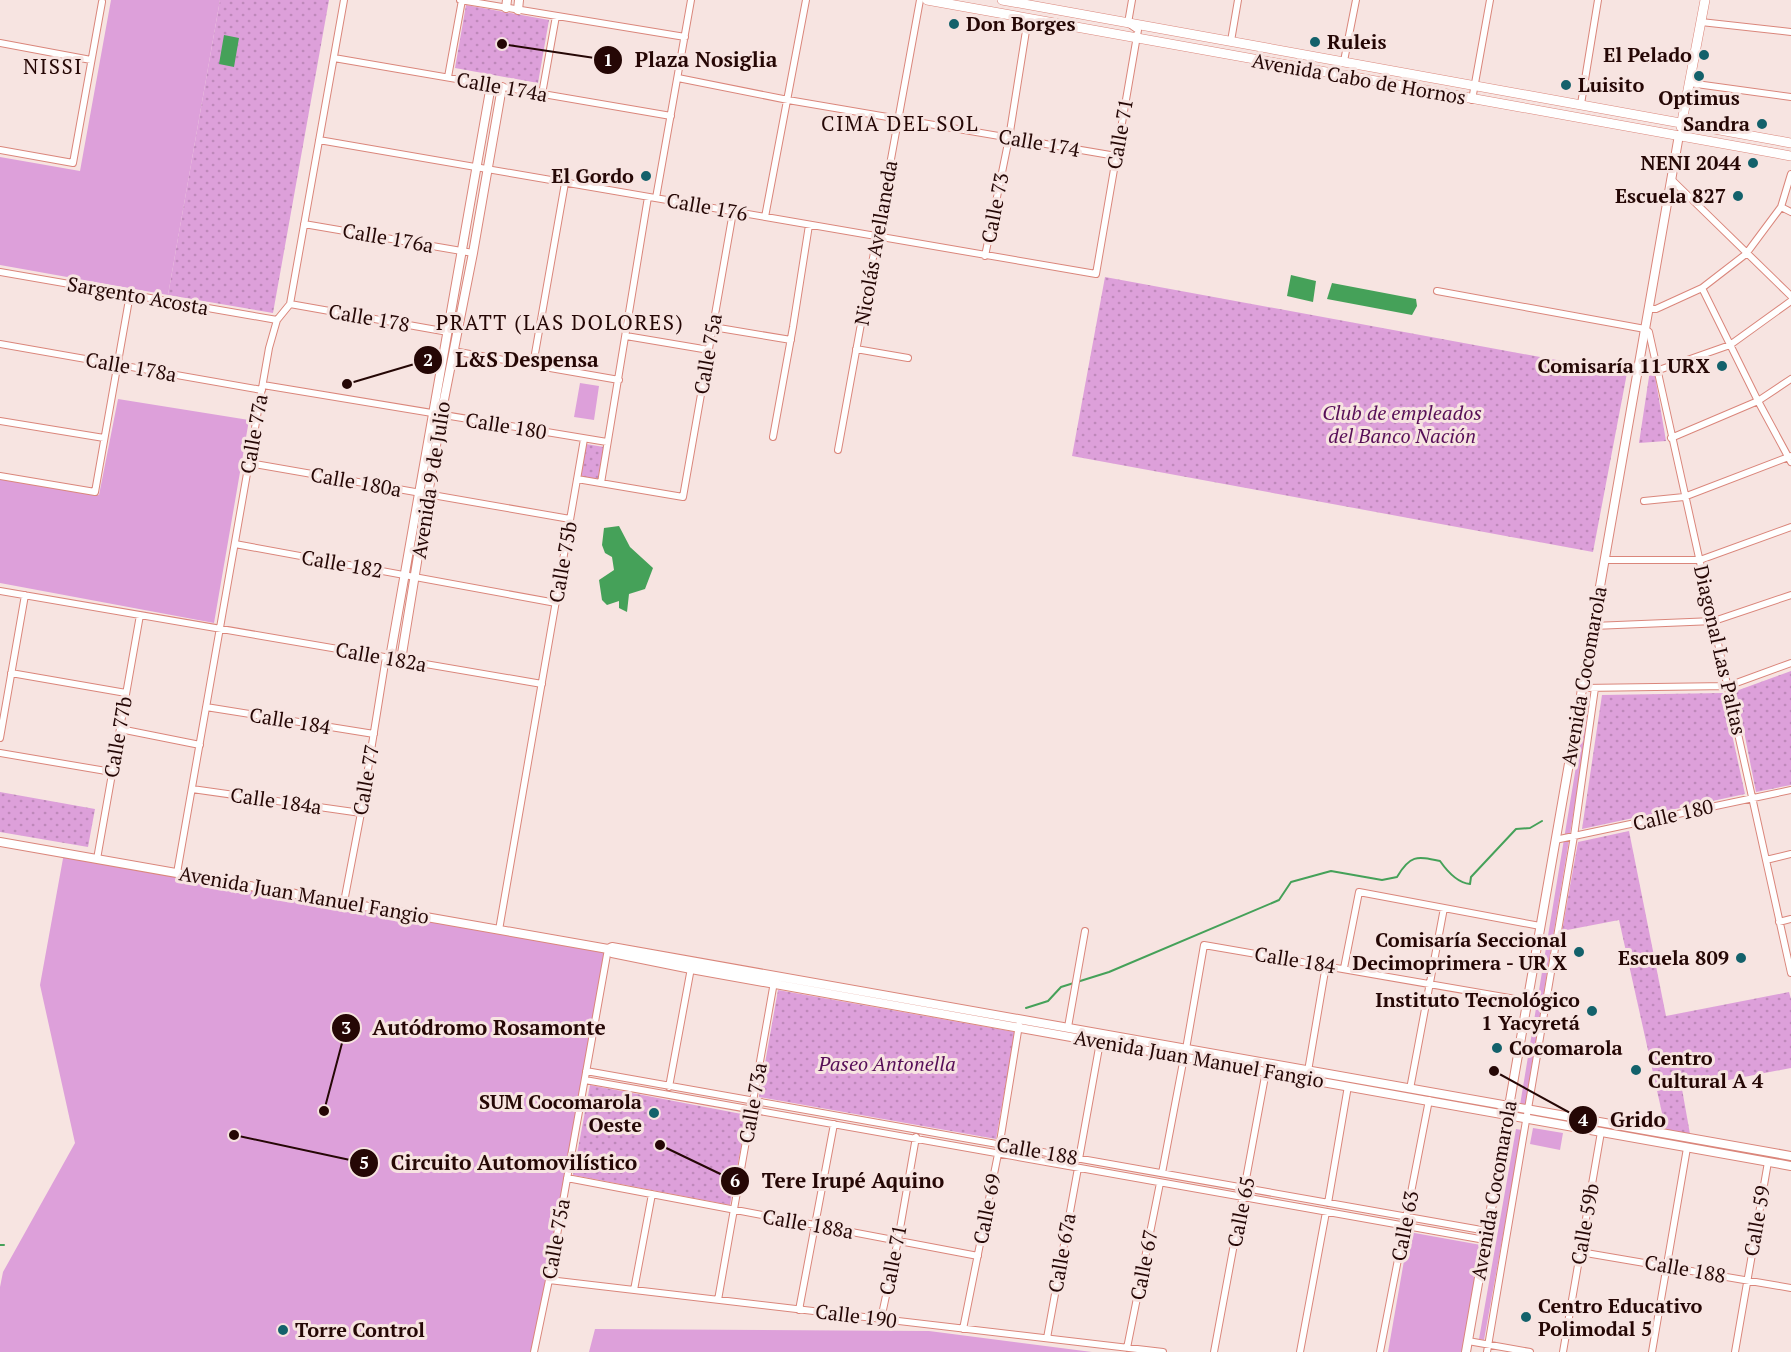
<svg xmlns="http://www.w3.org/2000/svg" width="1791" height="1352" font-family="'PT Serif',serif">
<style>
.grass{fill:#dda0da}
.park{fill:url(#park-dots)}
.water{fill:#45a159}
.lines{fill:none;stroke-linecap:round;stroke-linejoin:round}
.stream{stroke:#45a159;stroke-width:2}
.street-casing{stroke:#da867b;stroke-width:8}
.secondary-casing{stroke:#da867b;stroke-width:10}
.primary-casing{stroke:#da867b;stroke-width:10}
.street{stroke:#fff;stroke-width:6}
.secondary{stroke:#fff;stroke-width:8}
.primary{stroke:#fff;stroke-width:9}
.poi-dot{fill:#13616b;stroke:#f7e4e1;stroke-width:2}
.labels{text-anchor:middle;stroke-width:6;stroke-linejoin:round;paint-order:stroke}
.poi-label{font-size:20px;font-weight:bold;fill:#250705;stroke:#f7e4e1;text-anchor:end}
.street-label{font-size:20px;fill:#250705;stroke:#f7e4e1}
.park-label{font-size:20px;font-style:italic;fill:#570e57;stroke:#f7e4e1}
.neighbourhood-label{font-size:21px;letter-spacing:1.5px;fill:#250705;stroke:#f7e4e1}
.leader{fill:none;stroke:#250705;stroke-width:2}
.callout-dot{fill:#250705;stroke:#f7e4e1;stroke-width:2}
.mark-label{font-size:18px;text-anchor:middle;font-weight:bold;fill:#fff}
.callout-label{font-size:21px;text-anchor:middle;font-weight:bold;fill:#250705;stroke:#f7e4e1;stroke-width:6;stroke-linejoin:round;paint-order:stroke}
</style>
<defs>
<pattern id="park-dots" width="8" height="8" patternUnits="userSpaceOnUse" patternTransform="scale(1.5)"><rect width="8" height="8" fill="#dda0da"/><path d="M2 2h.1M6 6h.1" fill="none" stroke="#be88ba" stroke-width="1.8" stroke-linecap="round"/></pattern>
</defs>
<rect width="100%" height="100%" fill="#f7e4e1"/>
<path class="grass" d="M111,0H220L168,295L0,265V157L80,171Z
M580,383L599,386L594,420L574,417Z
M118,399L249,420L214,623L0,583V477L99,495Z
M1586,706L1591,707L1525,1106L1520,1105Z
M64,853L608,949L535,1352H0V1287L3,1272L75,1143L40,985Z
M1533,1128L1563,1133L1560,1150L1530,1144Z
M1516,1129L1522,1130L1484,1340L1479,1339Z
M1409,1232L1481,1245L1462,1352H1388Z
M595,1329L929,1331L1092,1352H589Z"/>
<path class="park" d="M220,0H329L273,313L168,295Z
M466,5L549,20L538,83L455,68Z
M1105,277L1627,373L1593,552L1072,456Z
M1650,370H1654L1666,441L1639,443Z
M586,444L604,447L599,479L581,477Z
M1791,671V785L1756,792L1736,691Z
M1723,693L1745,794L1582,829L1602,695Z
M0,792L95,809L88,847L0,832Z
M1629,831L1666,1016L1789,992L1791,999V1068L1682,1089L1690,1134L1666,1131L1619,920L1562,931L1578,842Z
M778,990L1015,1032L996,1139L759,1097Z
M590,1085L747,1115L730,1205L573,1175Z"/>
<path class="water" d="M224,35L239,38L234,67L219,64Z
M1291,275L1316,281L1313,302L1287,296Z
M1332,283L1416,299L1417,306L1412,315L1327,299Z
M619,526L630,547L653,568L645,589L629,594L627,612L619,608V601L607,605L602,600L599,580L614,570L612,557L605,553L602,545L604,528Z"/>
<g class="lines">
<path class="stream" d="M1026,1008L1048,1001L1061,987L1109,972L1279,900L1291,882L1331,871L1382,880L1397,877C1410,855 1416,856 1440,861C1447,871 1457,883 1470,884L1471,877L1516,829L1530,828L1542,821
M0,1245H4"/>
<defs>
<path id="street" d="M460,0L685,37
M1701,22L1791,32
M1231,41L1238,0
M0,43L91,60
M334,58L671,116
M1344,61L1356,0
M448,77L462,0
M678,78L788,100L1116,156
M1689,83L1791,97
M542,94L556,16
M1472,100L1490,0
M1581,104L1598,0
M319,140L1096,274L1138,30L1128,23L1132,0
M0,150L73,163L102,2
M1671,179L1791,296
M656,198L691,0
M1781,207L1791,212
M765,217L806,0
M304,224L473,253
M985,256L1009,138L1028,18
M0,272L277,320
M1702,288L1758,401L1791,462
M1437,291L1645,329L1649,332L1791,973
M290,304L448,332
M1648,309H1656L1702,288L1746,254L1781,207L1791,174
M713,327L791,340
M626,336L709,350
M0,344L262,390
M856,349L908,358
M453,351L619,380
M533,365L565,183
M1656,371L1730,345L1791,301
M263,385L607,442
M0,421L104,438
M773,437L793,327L809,225
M1671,438L1758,401L1791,379
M838,450L920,0
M249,463L570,519
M0,476L95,492L130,294
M577,479L683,497L733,212
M601,483L648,197
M1644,501L1684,497L1791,456
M235,544L556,603
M1604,560H1700L1791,527
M0,591L542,684
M1593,626L1714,621L1791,595
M11,673L126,693
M1582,688L1728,686L1791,663
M206,707L374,734
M120,729L200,745
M0,738L25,595
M0,753L112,772
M192,789L361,813
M1555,840L1791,790
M97,859L140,615
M1766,860L1791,854
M177,873L269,348L277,320L290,304L344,0
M344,902L361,813L386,657
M1779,922L1791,919
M499,930L584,439
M1344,968L1359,892L1540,926
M1068,1027L1085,931
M1186,1049L1204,945L1527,1001
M586,1071L1487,1231
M1308,1071L1326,965
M585,1080L1485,1240
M669,1087L691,968
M1410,1089L1444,908
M1079,1159L1100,1042
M1162,1173L1184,1057
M567,1178L978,1256
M1328,1203L1348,1086
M1580,1252L1791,1288
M549,1280L1163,1352
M634,1290L652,1194
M718,1300L774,982
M799,1310L834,1124
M881,1319L898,1240L916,1137
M963,1329L998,1154L1019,1025
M1047,1338L1078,1168
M1468,1341L1530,1352
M1127,1348L1160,1183
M534,1352L549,1280L608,949
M1214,1352L1266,1071
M1300,1352L1326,1212
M1380,1352L1429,1100
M1487,1352L1574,836L1595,688
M1563,1352L1601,1132
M1652,1352L1687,1148
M1735,1352L1768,1162"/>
<path id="secondary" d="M506,8L507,0
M518,10L519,0
M390,658L491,85
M401,660L441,415L473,253L502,87
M0,842L608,949L612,953L691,969L1791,1166
M608,949L612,947L1791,1156
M1466,1352L1679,135"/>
<path id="primary" d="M927,0L1791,156
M1002,0L1791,143
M1681,127L1705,0"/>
</defs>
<use href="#street" class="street-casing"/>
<use href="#secondary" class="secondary-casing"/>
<use href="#primary" class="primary-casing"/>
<use href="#street" class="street"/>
<use href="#secondary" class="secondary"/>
<use href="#primary" class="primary"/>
</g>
<g class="poi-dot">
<circle cx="954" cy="24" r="6"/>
<circle cx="1315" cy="42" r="6"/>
<circle cx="1704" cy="55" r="6"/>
<circle cx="1699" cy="76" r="6"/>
<circle cx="1566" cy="85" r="6"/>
<circle cx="1762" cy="124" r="6"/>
<circle cx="1753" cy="163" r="6"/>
<circle cx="646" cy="176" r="6"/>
<circle cx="1738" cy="196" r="6"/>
<circle cx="1722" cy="366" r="6"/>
<circle cx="1579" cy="952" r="6"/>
<circle cx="1741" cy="958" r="6"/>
<circle cx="1592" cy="1011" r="6"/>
<circle cx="1497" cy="1048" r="6"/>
<circle cx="1636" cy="1070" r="6"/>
<circle cx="654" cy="1113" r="6"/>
<circle cx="1526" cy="1317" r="6"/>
<circle cx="283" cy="1330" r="6"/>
</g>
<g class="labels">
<g class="poi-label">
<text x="966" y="31" text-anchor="start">Don Borges</text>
<text x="1327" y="49" text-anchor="start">Ruleis</text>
<text x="1692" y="62">El Pelado</text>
<text x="1578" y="92" text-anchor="start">Luisito</text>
<text x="1699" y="105" text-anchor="middle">Optimus</text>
<text x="1750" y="131">Sandra</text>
<text x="1741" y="170">NENI 2044</text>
<text x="634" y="183">El Gordo</text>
<text x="1726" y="203">Escuela 827</text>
<text x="1710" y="373">Comisaría 11 URX</text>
<text x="1567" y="947">Comisaría Seccional<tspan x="1567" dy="23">Decimoprimera - UR X</tspan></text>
<text x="1729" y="965">Escuela 809</text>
<text x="1580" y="1007">Instituto Tecnológico<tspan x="1580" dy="23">1 Yacyretá</tspan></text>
<text x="1509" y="1055" text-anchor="start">Cocomarola</text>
<text x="1648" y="1065" text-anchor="start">Centro<tspan x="1648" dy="23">Cultural A 4</tspan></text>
<text x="642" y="1109">SUM Cocomarola<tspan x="642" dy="23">Oeste</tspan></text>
<text x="1538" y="1313" text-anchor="start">Centro Educativo<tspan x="1538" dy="23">Polimodal 5</tspan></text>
<text x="295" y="1337" text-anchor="start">Torre Control</text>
</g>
<g class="street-label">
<text transform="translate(1359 79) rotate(10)" y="7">Avenida Cabo de Hornos</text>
<text transform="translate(502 87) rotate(10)" y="7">Calle 174a</text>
<text transform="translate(1120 134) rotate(-80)" y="7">Calle 71</text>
<text transform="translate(1039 143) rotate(10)" y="7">Calle 174</text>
<text transform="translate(707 207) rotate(10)" y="7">Calle 176</text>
<text transform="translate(995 208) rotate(-79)" y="7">Calle 73</text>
<text transform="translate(388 238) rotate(10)" y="7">Calle 176a</text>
<text transform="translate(876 243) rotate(-80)" y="7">Nicolás Avellaneda</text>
<text transform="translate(138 296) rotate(10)" y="7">Sargento Acosta</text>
<text transform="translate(369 318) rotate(10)" y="7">Calle 178</text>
<text transform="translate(708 354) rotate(-80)" y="7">Calle 75a</text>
<text transform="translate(131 367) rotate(10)" y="7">Calle 178a</text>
<text transform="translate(506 426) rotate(9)" y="7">Calle 180</text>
<text transform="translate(254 434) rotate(-80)" y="7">Calle 77a</text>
<text transform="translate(431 480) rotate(-81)" y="7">Avenida 9 de Julio</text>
<text transform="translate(356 482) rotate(10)" y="7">Calle 180a</text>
<text transform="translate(563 562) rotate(-80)" y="7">Calle 75b</text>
<text transform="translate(342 564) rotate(10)" y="7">Calle 182</text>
<text transform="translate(1720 650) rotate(77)" y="7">Diagonal Las Paltas</text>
<text transform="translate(381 657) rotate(10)" y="7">Calle 182a</text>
<text transform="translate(1584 676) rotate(-80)" y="7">Avenida Cocomarola</text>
<text transform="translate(290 721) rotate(9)" y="7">Calle 184</text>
<text transform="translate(118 737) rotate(-80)" y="7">Calle 77b</text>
<text transform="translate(366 780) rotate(-80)" y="7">Calle 77</text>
<text transform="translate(276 801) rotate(8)" y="7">Calle 184a</text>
<text transform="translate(1673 815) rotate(-13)" y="7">Calle 180</text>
<text transform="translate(304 895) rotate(10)" y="7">Avenida Juan Manuel Fangio</text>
<text transform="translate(1295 960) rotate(9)" y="7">Calle 184</text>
<text transform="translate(1199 1059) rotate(10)" y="7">Avenida Juan Manuel Fangio</text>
<text transform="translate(753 1103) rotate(-80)" y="7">Calle 73a</text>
<text transform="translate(1037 1151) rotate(10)" y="7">Calle 188</text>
<text transform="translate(1494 1190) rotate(-80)" y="7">Avenida Cocomarola</text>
<text transform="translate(987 1209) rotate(-79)" y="7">Calle 69</text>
<text transform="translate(1241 1212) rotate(-79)" y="7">Calle 65</text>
<text transform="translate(1757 1221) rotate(-80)" y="7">Calle 59</text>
<text transform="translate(808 1224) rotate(10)" y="7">Calle 188a</text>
<text transform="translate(1585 1224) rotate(-80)" y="7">Calle 59b</text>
<text transform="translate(1405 1226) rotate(-79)" y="7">Calle 63</text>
<text transform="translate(556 1239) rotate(-80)" y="7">Calle 75a</text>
<text transform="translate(1062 1253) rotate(-80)" y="7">Calle 67a</text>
<text transform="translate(893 1260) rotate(-79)" y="7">Calle 71</text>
<text transform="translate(1144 1265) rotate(-79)" y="7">Calle 67</text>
<text transform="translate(1685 1269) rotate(10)" y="7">Calle 188</text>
<text transform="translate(856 1316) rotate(7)" y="7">Calle 190</text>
</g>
<g class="park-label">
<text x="1402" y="420">Club de empleados<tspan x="1402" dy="23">del Banco Nación</tspan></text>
<text x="887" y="1071">Paseo Antonella</text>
</g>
<g class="neighbourhood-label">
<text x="53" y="74">NISSI</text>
<text x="900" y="131">CIMA DEL SOL</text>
<text x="560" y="330">PRATT (LAS DOLORES)</text>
</g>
</g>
<path class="leader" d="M502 44L608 60M347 384L428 360M324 1111L346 1028M1494 1071L1583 1120M234 1135L364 1163M660 1145L735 1181"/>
<g class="callout-dot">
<circle cx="502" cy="44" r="6"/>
<circle cx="347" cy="384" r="6"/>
<circle cx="324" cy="1111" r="6"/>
<circle cx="1494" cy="1071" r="6"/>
<circle cx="234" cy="1135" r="6"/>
<circle cx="660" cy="1145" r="6"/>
<circle cx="608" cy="60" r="15"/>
<circle cx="428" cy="360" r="15"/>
<circle cx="346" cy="1028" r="15"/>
<circle cx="1583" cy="1120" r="15"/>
<circle cx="364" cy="1163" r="15"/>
<circle cx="735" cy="1181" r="15"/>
</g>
<g class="mark-label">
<text x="608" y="66">1</text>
<text x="428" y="366">2</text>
<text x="346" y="1034">3</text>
<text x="1583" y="1126">4</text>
<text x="364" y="1169">5</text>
<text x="735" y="1187">6</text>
</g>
<g class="callout-label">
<text x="706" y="67">Plaza Nosiglia</text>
<text x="527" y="367">L&amp;S Despensa</text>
<text x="489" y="1035">Autódromo Rosamonte</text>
<text x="1638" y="1127">Grido</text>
<text x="514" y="1170">Circuito Automovilístico</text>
<text x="853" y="1188">Tere Irupé Aquino</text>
</g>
</svg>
